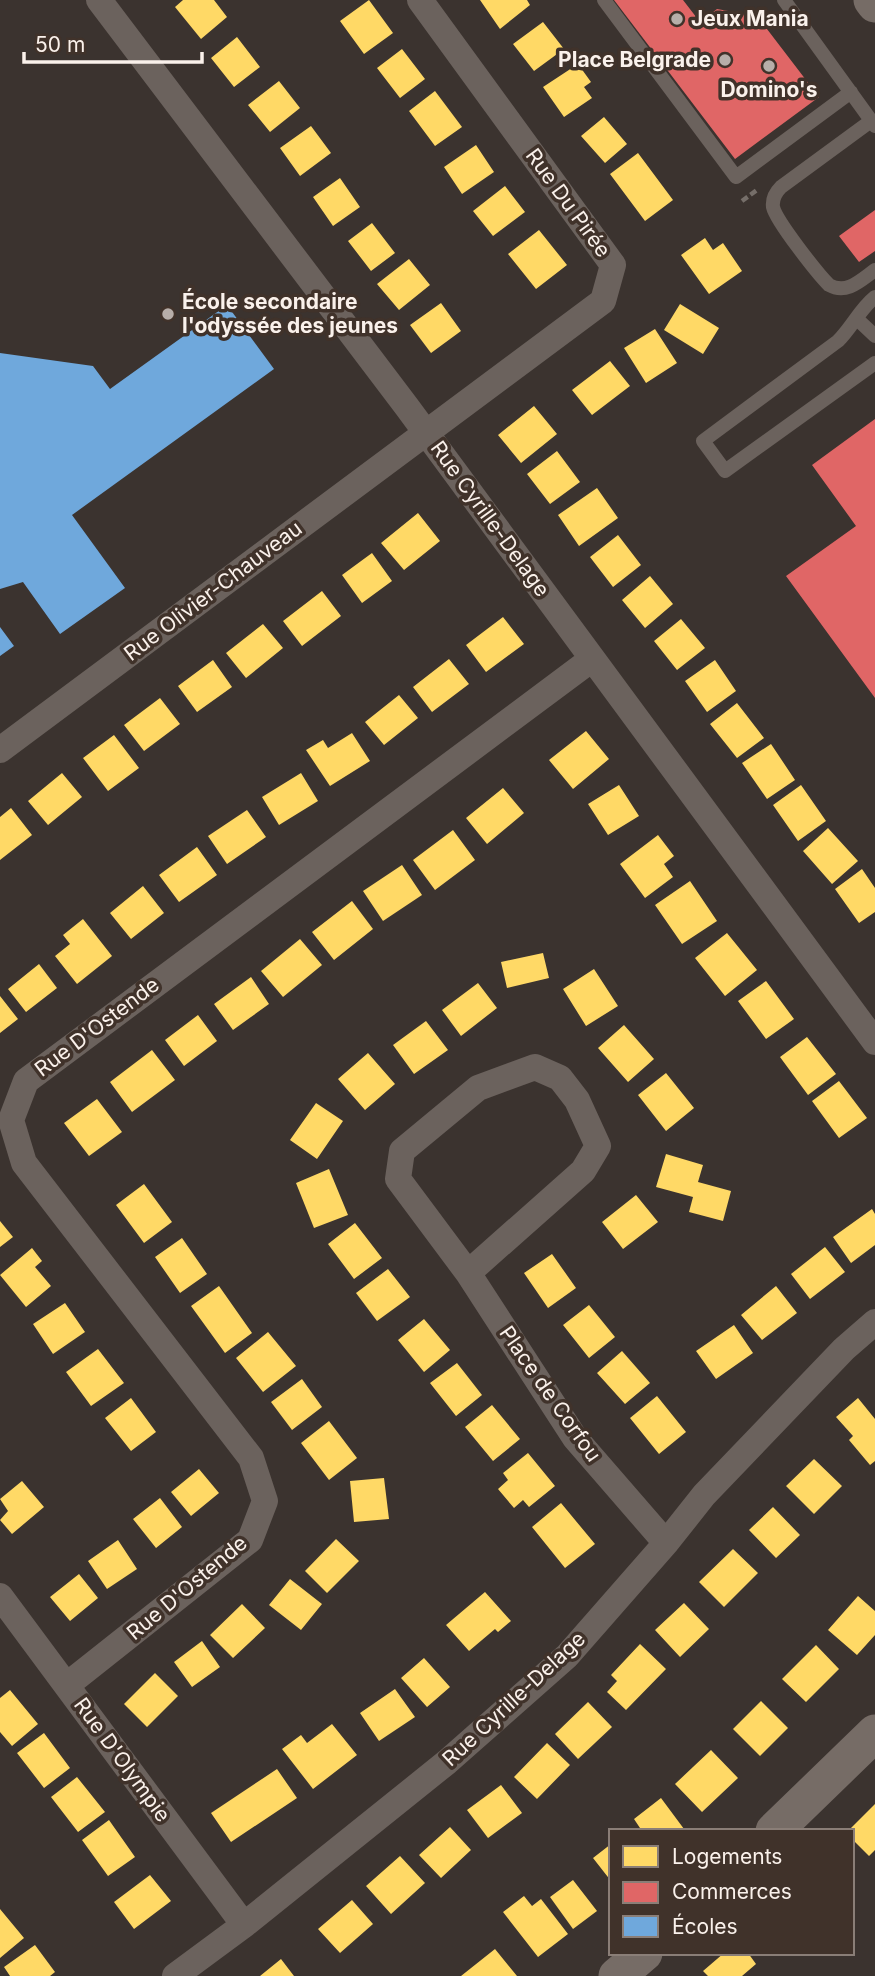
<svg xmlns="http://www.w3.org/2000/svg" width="875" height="1976" font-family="Inter,sans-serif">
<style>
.homes{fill:#ffd966}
.shops{fill:#e06666}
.schools{fill:#6fa8dc}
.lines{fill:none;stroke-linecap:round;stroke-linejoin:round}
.path{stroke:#756e69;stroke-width:4.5;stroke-dasharray:7 3.5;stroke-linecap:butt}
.lane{stroke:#6b625d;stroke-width:14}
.street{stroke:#6b625d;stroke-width:26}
.secondary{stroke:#766c66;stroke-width:37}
.poi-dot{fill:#b7aea9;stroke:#40322a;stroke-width:2.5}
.labels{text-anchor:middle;stroke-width:7;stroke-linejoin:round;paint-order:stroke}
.poi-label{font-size:21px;font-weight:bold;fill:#faf1eb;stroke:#40322a;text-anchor:start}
.street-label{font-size:21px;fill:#faf1eb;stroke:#40322a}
</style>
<rect width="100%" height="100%" fill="#3b332f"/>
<path class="homes" d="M183,0H214L227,17L201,39L175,7Z
M369,0L393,33L364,54L340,21Z
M480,0H527L530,5L500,29Z
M543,22L564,49L534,71L513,44Z
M237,37L260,67L234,87L211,58Z
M402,49L425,79L400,98L377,68Z
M578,64L591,82L584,87L592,98L564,117L543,87Z
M279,81L300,108L270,132L248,105Z
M435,91L462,127L435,146L409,111Z
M604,117L627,144L605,163L581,136Z
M311,126L331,153L300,176L280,148Z
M476,145L494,172L462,194L444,167Z
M638,153L673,200L645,221L610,174Z
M340,178L360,207L333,226L313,197Z
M505,186L525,212L493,236L473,211Z
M372,223L395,253L371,271L348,241Z
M539,230L567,265L536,289L508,254Z
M705,238L713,250L723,243L742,271L709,294L681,255Z
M409,259L430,285L399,310L377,284Z
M441,303L461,331L431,353L410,325Z
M680,304L719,328L703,354L664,330Z
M655,329L677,363L646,383L624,348Z
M610,361L630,386L592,415L572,390Z
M534,406L557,434L521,463L498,435Z
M557,451L580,482L550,504L527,474Z
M597,488L618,518L579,546L558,515Z
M418,513L440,541L404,570L381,543Z
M618,535L641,565L613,587L590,557Z
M372,553L392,581L362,603L342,575Z
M650,576L673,604L645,628L622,600Z
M322,591L341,616L302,646L283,621Z
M503,617L524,644L486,672L466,645Z
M681,619L705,648L677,670L654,641Z
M263,624L283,648L246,678L226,653Z
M449,659L469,684L432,712L413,687Z
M213,660L232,687L197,712L178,686Z
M715,660L736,691L707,712L685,681Z
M399,695L418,718L384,745L365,722Z
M160,698L180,724L144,751L124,725Z
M737,703L764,738L737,758L710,724Z
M586,731L609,759L573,789L549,760Z
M352,733L370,761L330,786L306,750L323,740L328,748Z
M114,735L139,768L108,791L83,758Z
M771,744L795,780L767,799L742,763Z
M62,773L82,797L48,825L28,801Z
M301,773L318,801L279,825L262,797Z
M619,785L639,816L608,835L588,804Z
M801,785L826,821L798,841L773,805Z
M503,788L524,813L487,844L466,818Z
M11,808L32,835L0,860V817Z
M247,810L266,837L227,864L208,836Z
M828,828L858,861L832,884L803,851Z
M453,830L475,860L435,890L413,860Z
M658,835L674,856L664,864L673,877L645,898L620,864Z
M197,847L217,875L179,902L159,875Z
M402,865L422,895L383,921L363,891Z
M862,869L875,888V912L859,923L835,889Z
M690,881L717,921L682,944L655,905Z
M143,886L164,913L131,939L110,913Z
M352,901L373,929L334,960L312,932Z
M83,919L112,956L77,984L55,956L70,944L63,935Z
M727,933L757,970L725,996L695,958Z
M300,939L322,965L283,997L261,971Z
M543,953L549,978L507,988L501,962Z
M39,964L57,988L26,1012L8,989Z
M594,969L618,1006L586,1026L563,989Z
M251,977L269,1004L233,1030L214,1004Z
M766,981L794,1019L766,1039L738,1001Z
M478,983L497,1008L461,1036L442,1010Z
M0,996L18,1019L0,1033Z
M198,1015L217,1041L184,1066L165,1040Z
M426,1021L448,1050L414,1074L393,1045Z
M624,1025L654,1059L628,1082L598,1048Z
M807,1037L836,1074L808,1095L780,1057Z
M152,1050L175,1080L132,1112L110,1082Z
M368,1053L395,1084L365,1110L338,1079Z
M666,1073L694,1108L666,1131L638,1095Z
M839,1081L867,1118L839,1138L812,1101Z
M97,1099L122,1132L89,1156L64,1123Z
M316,1103L343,1121L317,1159L290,1140Z
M666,1154L703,1165L698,1182L731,1191L723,1221L689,1212L693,1197L656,1187Z
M329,1169L348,1215L314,1228L296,1183Z
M144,1184L172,1222L144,1243L116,1205Z
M636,1195L658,1222L623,1249L602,1222Z
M872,1209L875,1214V1245L851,1263L833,1237Z
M0,1221L13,1237L0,1247Z
M355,1223L382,1258L354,1279L328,1244Z
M182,1238L207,1274L180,1293L155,1257Z
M825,1247L845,1272L810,1299L791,1274Z
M32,1248L42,1261L35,1267L51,1286L26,1307L0,1275Z
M552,1254L576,1288L548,1308L524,1273Z
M388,1269L410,1297L377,1321L356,1293Z
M219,1286L252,1333L225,1353L191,1306Z
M776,1286L797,1313L762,1340L741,1315Z
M65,1303L85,1332L53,1354L33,1324Z
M589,1305L615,1337L589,1358L563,1325Z
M424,1319L450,1350L424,1372L398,1340Z
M734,1325L753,1353L716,1379L696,1351Z
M268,1332L296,1366L263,1392L236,1358Z
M98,1349L124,1383L91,1406L66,1372Z
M622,1351L650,1383L625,1404L597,1373Z
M457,1363L482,1395L456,1416L430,1383Z
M302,1379L322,1407L292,1430L271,1402Z
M657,1396L686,1432L659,1454L630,1418Z
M131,1398L156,1432L131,1451L105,1418Z
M858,1398L875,1419V1461L870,1465L849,1440L853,1436L836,1417Z
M492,1405L520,1439L493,1461L465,1427Z
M329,1421L357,1458L329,1480L301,1443Z
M528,1453L555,1486L529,1507L523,1500L514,1508L498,1489L508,1480L503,1473Z
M814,1459L842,1486L814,1514L786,1486Z
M199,1469L219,1493L191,1516L171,1492Z
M384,1478L389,1519L354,1522L350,1481Z
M22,1481L44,1507L12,1534L0,1520L8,1511L0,1499Z
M160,1498L182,1527L156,1548L133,1519Z
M561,1503L595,1544L565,1568L532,1527Z
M773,1507L800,1535L776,1558L749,1530Z
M336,1539L359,1561L327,1593L305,1571Z
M118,1540L137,1569L107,1589L88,1561Z
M733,1549L758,1573L724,1607L699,1582Z
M79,1574L98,1598L70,1621L50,1597Z
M290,1579L322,1604L301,1630L269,1605Z
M485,1592L511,1621L498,1632L495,1629L469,1651L446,1625Z
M858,1596L875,1611V1635L857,1655L828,1630Z
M684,1603L709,1629L680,1657L655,1630Z
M242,1604L265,1628L233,1658L210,1635Z
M202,1641L220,1667L192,1687L174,1662Z
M640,1644L666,1669L626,1710L607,1692L617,1681L611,1675Z
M816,1645L839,1669L806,1702L782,1679Z
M424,1658L450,1687L427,1707L401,1678Z
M155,1673L178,1696L147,1727L124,1704Z
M395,1689L415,1717L379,1741L360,1713Z
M10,1690L38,1724L12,1746L0,1732V1698Z
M761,1701L788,1728L760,1756L733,1729Z
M588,1702L612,1727L578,1759L555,1734Z
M332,1724L357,1755L313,1789L282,1749L301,1735L307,1743Z
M44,1733L70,1768L44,1788L17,1753Z
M547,1743L570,1765L537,1799L514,1777Z
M711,1750L738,1778L702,1812L675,1784Z
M277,1769L297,1798L231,1842L211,1813Z
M77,1777L105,1812L78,1832L51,1797Z
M501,1785L522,1813L488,1838L467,1810Z
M661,1798L684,1829L682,1831H642L634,1819Z
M875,1804V1850L869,1856L852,1839V1831H848Z
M109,1820L135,1857L108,1876L82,1840Z
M450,1827L471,1850L441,1878L419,1855Z
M611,1844V1881L593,1858Z
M400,1856L425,1883L391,1914L366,1886Z
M150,1875L171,1901L134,1929L114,1902Z
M573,1880L597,1911L573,1929L550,1897Z
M524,1896L532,1906L541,1899L568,1934L538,1957L503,1912Z
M352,1900L373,1924L340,1953L318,1929Z
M0,1909L24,1938L0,1958Z
M35,1945L55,1972L50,1976H10L4,1967Z
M495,1949L517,1976H461Z
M724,1953H748L756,1964L742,1976H708L703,1971Z
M281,1959L294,1976H260Z"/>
<path class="shops" d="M614,0H683L700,22L717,9L757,16L819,97L735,159Z
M875,210V251L859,262L839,236Z
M875,419V698L786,576L856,526L812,465Z"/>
<path class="schools" d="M227,305L274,369L72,515L125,588L60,634L23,582L0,589V353L93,366L110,389Z
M0,627L14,646L0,656Z"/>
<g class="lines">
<path class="path" d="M742,201L757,190"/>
<path class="lane" d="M604,0L736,177L851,92
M784,0L875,126
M871,121L781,187C775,193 772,199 773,207C776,221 818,274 829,285C847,295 861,280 875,270
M875,297C860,309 852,327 838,341L703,441L725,471L875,363
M857,319L875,336"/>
<path class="street" d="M99,0L407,407L875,1042
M0,750L603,301L613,265L420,0
M468,1273L583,1171L598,1146L577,1100L560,1078L535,1067L478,1088L402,1151L398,1179L468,1273L575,1438L666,1543
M0,1596L244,1925
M67,1685L250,1540L265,1501L251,1458L24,1163L11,1120L26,1081L592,659
M175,1976L244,1925L447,1762L567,1656L666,1543L704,1495L844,1349L875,1322"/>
<path class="secondary" d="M872,0L875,4
M774,1831L875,1733
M617,1976L644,1953"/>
</g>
<g class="poi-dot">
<circle cx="677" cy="19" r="7"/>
<circle cx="725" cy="60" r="7"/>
<circle cx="769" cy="66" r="7"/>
<circle cx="168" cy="314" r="7"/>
</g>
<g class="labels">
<g class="poi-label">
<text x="691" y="26">Jeux Mania</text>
<text x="711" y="67" text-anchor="end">Place Belgrade</text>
<text x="769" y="97" text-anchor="middle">Domino's</text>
<text x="182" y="309">École secondaire<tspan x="182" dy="24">l'odyssée des jeunes</tspan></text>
</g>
<g class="street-label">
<text transform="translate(568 203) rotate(54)" y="7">Rue Du Pirée</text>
<text transform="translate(490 519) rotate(54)" y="7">Rue Cyrille-Delage</text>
<text transform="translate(213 591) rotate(-37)" y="7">Rue Olivier-Chauveau</text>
<text transform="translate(97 1027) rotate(-37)" y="7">Rue D'Ostende</text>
<text transform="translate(550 1394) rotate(55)" y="7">Place de Corfou</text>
<text transform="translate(187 1588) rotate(-40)" y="7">Rue D'Ostende</text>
<text transform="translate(514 1699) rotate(-43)" y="7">Rue Cyrille-Delage</text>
<text transform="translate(122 1760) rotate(54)" y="7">Rue D'Olympie</text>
</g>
</g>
<rect x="609" y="1829" width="245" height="126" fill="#40322a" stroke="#8a7e77" stroke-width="2"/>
<rect x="623" y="1846" width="35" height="21" fill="#ffd966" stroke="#8a7e77" stroke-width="2"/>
<text x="672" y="1864" font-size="21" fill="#faf1eb">Logements</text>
<rect x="623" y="1882" width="35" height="21" fill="#e06666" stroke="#8a7e77" stroke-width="2"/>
<text x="672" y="1899" font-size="21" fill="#faf1eb">Commerces</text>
<rect x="623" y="1916" width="35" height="21" fill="#6fa8dc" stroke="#8a7e77" stroke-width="2"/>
<text x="672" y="1934" font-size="21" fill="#faf1eb">Écoles</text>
<path d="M24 52v10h178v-10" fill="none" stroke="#faf1eb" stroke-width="3.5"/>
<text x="35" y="52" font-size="21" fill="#faf1eb" stroke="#40322a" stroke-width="5" paint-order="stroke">50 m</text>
</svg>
